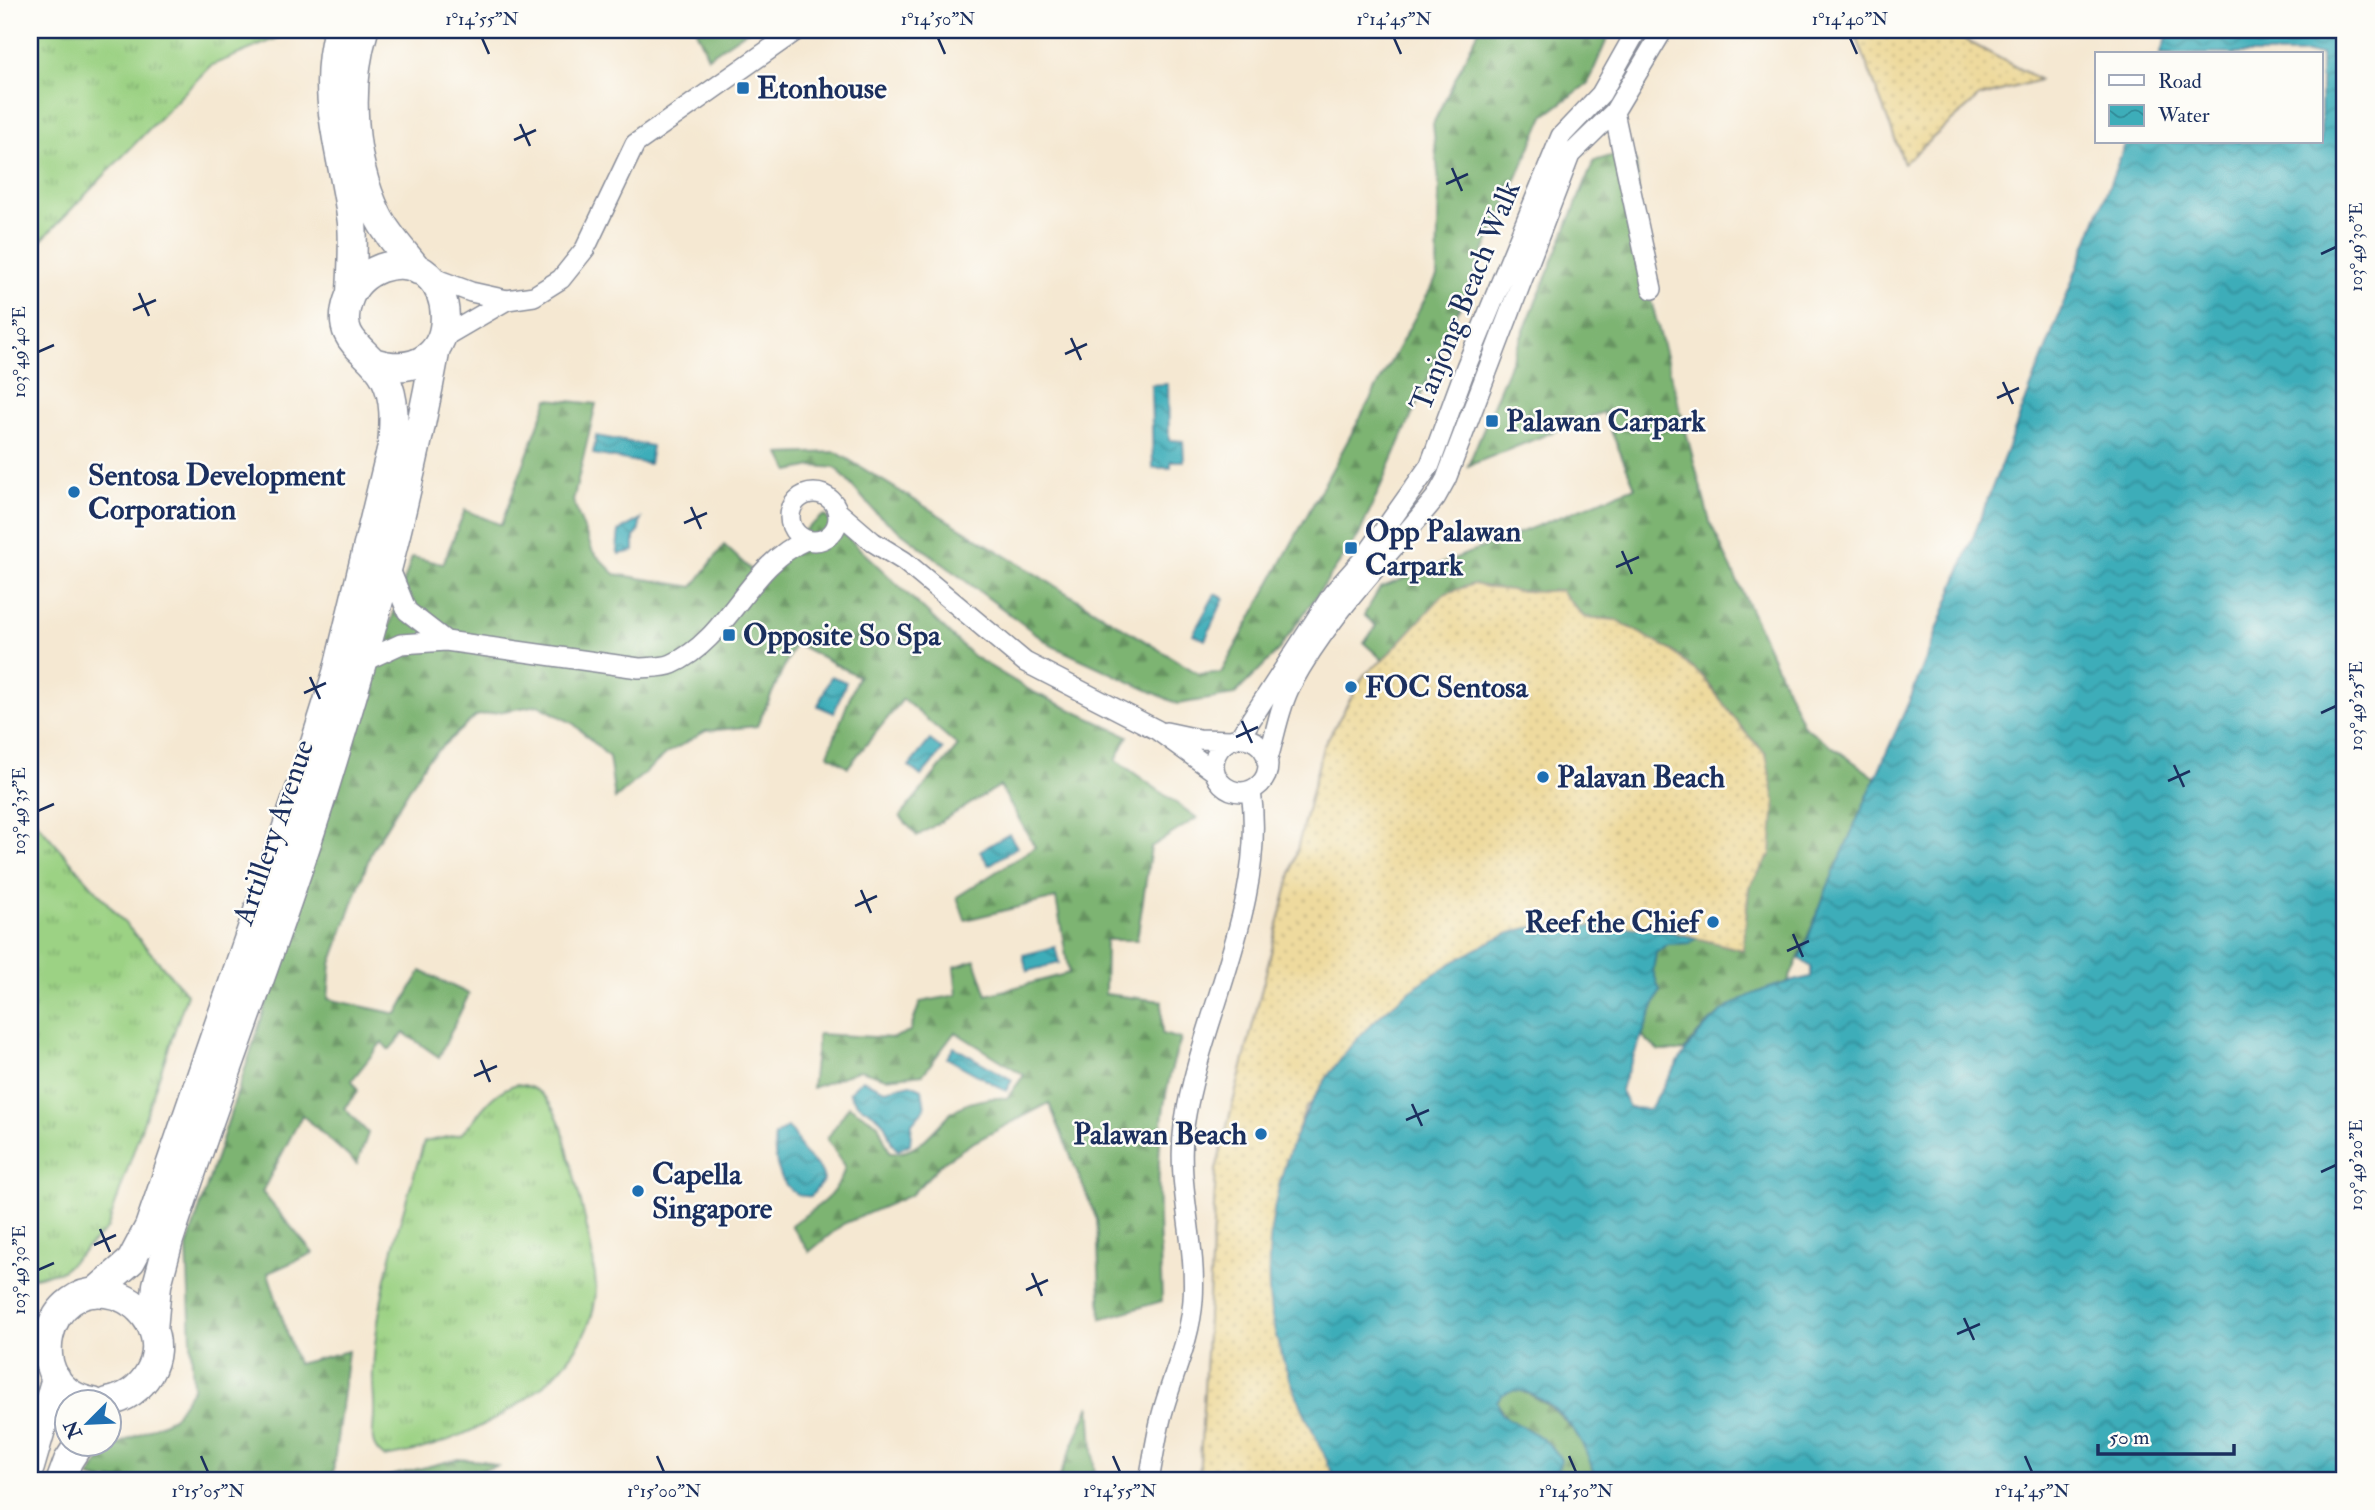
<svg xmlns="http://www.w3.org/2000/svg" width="2375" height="1510" font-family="'IM FELL Double Pica',serif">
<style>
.grass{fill:url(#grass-tufts);stroke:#5c8071;stroke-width:2}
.forest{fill:url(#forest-firs);stroke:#4c7268;stroke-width:2}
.sand{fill:url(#sand-dots);stroke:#84847e;stroke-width:2}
.water{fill:url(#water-waves);stroke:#2c6e8c;stroke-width:2}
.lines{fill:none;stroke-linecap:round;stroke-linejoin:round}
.street-casing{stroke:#888c98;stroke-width:22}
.secondary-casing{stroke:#888c98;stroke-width:31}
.street{stroke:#fff;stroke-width:19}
.secondary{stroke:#fff;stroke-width:28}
.ticks{fill:none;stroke:#1b2f5e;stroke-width:2.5}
.poi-dot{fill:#1f6fb2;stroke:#fdfcf7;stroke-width:2.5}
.labels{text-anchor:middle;stroke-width:5;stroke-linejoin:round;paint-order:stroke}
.poi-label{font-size:30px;font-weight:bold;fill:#1b2f5e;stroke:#fdfcf7;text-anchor:start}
.street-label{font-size:30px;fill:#1b2f5e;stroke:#fdfcf7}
.neatline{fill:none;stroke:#1b2f5e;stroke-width:2.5}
.ticks-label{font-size:18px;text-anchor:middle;fill:#1b2f5e}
</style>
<defs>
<pattern id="grass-tufts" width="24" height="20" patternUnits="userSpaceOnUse" patternTransform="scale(1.75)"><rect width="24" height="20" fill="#9cd284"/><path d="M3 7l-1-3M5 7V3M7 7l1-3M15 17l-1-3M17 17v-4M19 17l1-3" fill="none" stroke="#7eab6f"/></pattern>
<pattern id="forest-firs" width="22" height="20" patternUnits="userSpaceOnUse" patternTransform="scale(1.75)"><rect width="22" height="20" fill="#7db472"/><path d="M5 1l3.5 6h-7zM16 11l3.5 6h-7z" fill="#669361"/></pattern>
<pattern id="sand-dots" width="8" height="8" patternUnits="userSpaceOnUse" patternTransform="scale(1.75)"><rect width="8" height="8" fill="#eeda9e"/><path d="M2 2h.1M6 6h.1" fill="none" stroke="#ccbb8a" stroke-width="1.8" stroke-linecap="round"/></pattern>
<pattern id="water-waves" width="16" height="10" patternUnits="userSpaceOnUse" patternTransform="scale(1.75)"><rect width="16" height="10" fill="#3dadb9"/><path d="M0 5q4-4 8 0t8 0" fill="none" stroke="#328d9a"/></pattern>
</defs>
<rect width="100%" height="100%" fill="#fdfcf7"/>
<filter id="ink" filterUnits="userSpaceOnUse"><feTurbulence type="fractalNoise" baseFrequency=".0143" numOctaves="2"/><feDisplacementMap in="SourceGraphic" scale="14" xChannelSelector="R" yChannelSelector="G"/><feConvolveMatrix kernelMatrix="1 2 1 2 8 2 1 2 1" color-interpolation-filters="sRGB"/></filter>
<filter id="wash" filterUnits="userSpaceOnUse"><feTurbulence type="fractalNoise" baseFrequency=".00686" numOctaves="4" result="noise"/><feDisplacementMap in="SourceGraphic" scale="28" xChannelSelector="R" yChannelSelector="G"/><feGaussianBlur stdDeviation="1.57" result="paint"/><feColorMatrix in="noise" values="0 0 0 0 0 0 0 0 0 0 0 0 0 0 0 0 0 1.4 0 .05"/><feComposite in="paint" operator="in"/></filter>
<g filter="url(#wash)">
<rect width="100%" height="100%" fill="#f5e8d2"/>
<path class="grass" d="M30,30H297L210,66L30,252Z
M30,815L187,994L107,1229L62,1271L30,1278Z
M517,1084C543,1086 553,1106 562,1128C571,1168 601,1264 595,1301C582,1387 463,1446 384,1457C367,1444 374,1433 374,1414C375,1400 372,1385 373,1371C377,1292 401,1216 424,1142L461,1134C481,1114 488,1093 517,1084Z"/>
<path class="forest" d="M696,30H748L708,57Z
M1479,30H1611L1588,83L1544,116L1359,535L1277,652L1234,695L1178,704L1052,646L877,514L836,468L813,466L789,471L780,454L836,452L1199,674L1221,673L1437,277L1439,183L1433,124Z
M1621,153L1636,162L1638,183L1632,229L1710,522L1804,726L1876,778L1788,982C1742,999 1713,1009 1684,1051H1659L1642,1036L1660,991L1653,971L1656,953L1668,944L1690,943L1696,938L1743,950L1749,887L1771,854L1766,754L1745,732L1703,677L1672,651L1616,620L1584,617L1560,590L1536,593L1498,590L1473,584L1444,594L1383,660L1364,643L1376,626L1364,615L1380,588L1635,487L1603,412L1468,466L1594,161Z
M548,399L596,404L573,501L593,552L615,574L693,587L724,545L752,571L824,515L973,656L1033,692L1128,736L1116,760L1197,818L1151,847L1137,940H1106L1105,994L1162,1001V1034L1181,1039C1150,1122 1159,1213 1162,1301L1101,1319L1097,1220L1049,1103L972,1143L943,1162L911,1195L843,1224L809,1252L791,1225C816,1207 838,1197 845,1166L827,1139L849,1106L878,1124L890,1153C919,1155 932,1130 951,1113C965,1101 990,1097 1007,1098L1024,1075L955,1032L923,1074L886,1078L860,1070L812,1088L818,1034L893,1038L910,1031L920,1002L957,995L954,967L975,960L987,995L1069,973L1056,898L965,920L957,897L1035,847L1000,786L917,836L900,816L958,746L903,699L848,767L828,754L858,676L795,643L757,726L706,731L666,754L615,799L609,757L574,724L538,705L476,716L427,760L372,850L331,964L328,999L397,1014L421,971L469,994L439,1057L404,1033L389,1050L382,1042L352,1080L358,1091L344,1108L368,1133L357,1164L302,1115L262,1192L313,1253L268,1273L297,1364L348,1351L333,1472L328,1480H101L89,1477L108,1449L173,1418L193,1388L187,1247L412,557L443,564L465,510L501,525Z
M1513,1388C1552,1400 1591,1438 1594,1480H1554L1555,1477C1542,1460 1501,1416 1497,1401L1502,1393Z
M1090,1405L1095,1480H1058Z
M457,1459L483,1461L497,1466L443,1480H375Z"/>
<path class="sand" d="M1854,30H1947L2040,80L1979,97L1904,163Z
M1473,584C1503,591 1530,593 1560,590L1584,617L1616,620L1672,651L1703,677L1745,732L1766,754L1775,801L1771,854L1749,887L1743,950L1661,929L1306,1107L1286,1162L1273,1219L1269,1293L1283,1357L1336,1480H1199L1216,1170L1323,747L1364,675L1383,660L1444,594Z"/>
<path class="water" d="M2170,30H2345V1480H1594C1593,1463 1581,1438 1569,1424C1555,1406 1514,1374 1497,1401L1501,1414C1521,1428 1549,1436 1561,1460L1554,1480H1336C1310,1424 1272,1355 1269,1292C1263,1153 1328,1037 1447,966C1471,952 1501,933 1528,928C1541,925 1557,927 1570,927C1614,925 1653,927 1696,938L1690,943L1668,944L1656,953L1653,971L1660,991L1620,1090L1629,1108L1650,1109C1697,1029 1714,997 1811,977V967L1800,959L1827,888L1911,697L2126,142H2321V54H2160Z
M1168,384L1169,440L1183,441L1184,461H1171V468H1153L1151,385Z
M596,436L652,446L649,464L593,454Z
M641,519L638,533L634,537V551L619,554L617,549L619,531Z
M1215,594L1224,598L1205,640L1193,634Z
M831,676L846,682L834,713L818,706Z
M930,740L943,750L921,776L909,766Z
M1009,834L1017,847L989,865L980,851Z
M1055,947L1059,963L1027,971L1023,955Z
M954,1047L1012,1080L1006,1091L947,1058Z
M862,1080L885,1090L911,1084L922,1089L925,1108L912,1123L910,1144L898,1150C888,1143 890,1130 882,1121C871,1108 856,1109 849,1092Z
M787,1127C798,1134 796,1143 803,1152C812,1164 821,1164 824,1180L811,1196C781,1199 772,1158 775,1136Z"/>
</g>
<g filter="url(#ink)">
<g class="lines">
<defs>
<path id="street" d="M1614,112L1652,289
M428,276L471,292L507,300
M442,338L507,300L534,296L561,279L585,249L635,144L797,30
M790 517a24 24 0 1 1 48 0a24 24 0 1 1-48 0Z
M837,511L873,542L904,561L1025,662L1157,730L1215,772
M389,567L407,611L446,641
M362,662L401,644L446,641L639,668C649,667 663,668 672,664C729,639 748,565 806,540
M1166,732L1199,739L1231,740
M1239,738L1333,593L1365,557L1430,465L1466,367L1561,136L1601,94L1637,30
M1214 765a27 27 0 1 1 54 0a27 27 0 1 1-54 0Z
M1267,762C1275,737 1279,707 1291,685C1328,615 1387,558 1436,497L1446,479L1570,155L1614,112L1663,30
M1149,1480C1153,1460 1156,1438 1161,1418C1171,1378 1190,1342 1193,1300C1197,1242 1176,1184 1184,1126C1201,1013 1267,907 1251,790"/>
<path id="secondary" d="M338,30C319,99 344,156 352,223C354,246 352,270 351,293
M364,30C347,86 351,160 377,214C386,234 404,252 418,270
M94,1293L131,1261L149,1227L306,772L337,673L392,446C394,424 396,399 385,378C370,349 334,343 348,301C353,285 365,274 381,268C462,241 473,393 373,362
M153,1330L157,1285L169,1240C219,1083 282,928 330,770C373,632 410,490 436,348
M93,1402C18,1389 44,1274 115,1295C131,1300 143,1310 151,1325C167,1359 143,1395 108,1402
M30,1467L56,1378
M61,1480L68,1461L79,1444"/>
</defs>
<use href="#street" class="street-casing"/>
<use href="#secondary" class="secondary-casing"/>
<use href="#street" class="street"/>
<use href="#secondary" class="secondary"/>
</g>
</g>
<path class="ticks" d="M482,38L489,54M938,38L945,54M1394,38L1401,54M1850,38L1857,54M520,124L530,146M514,140L536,130M1452,168L1462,191M1446,184L1468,174M2321,254L2336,247M139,293L149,316M133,310L156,300M1071,338L1081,360M38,352L54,345M1065,354L1087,344M2003,382L2013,404M1997,398L2019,388M691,507L701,529M684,523L707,513M1622,551L1632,574M1616,567L1639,557M310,677L320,699M304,693L326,683M2321,713L2336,706M1242,721L1252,743M1236,737L1258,727M2174,765L2184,787M2168,781L2190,771M38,811L54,804M861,890L871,913M855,906L877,896M1793,934L1803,957M1787,951L1809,941M481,1060L490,1082M474,1076L497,1066M1412,1104L1422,1126M1406,1120L1429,1110M2321,1172L2336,1165M100,1229L110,1252M94,1245L116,1235M38,1270L54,1263M1032,1273L1042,1296M1026,1290L1048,1280M1964,1318L1974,1340M1957,1334L1980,1324M201,1456L208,1472M657,1456L664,1472M1113,1456L1120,1472M1569,1456L1576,1472M2025,1456L2032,1472"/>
<g class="poi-dot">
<rect x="736" y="81" width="14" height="14" rx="3.5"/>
<rect x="1485" y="414" width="14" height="14" rx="3.5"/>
<circle cx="74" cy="492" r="7"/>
<rect x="1344" y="541" width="14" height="14" rx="3.5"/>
<rect x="722" y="628" width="14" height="14" rx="3.5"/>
<circle cx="1351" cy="687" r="7"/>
<circle cx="1543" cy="777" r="7"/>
<circle cx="1713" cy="922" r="7"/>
<circle cx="1261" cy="1134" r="7"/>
<circle cx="638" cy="1191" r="7"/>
</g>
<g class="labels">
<g class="poi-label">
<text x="757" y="98">Etonhouse</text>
<text x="1506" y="431">Palawan Carpark</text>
<text x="88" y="485">Sentosa Development<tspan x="88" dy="34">Corporation</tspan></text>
<text x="1365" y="541">Opp Palawan<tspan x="1365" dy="34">Carpark</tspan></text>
<text x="743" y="645">Opposite So Spa</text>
<text x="1365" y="697">FOC Sentosa</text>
<text x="1557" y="787">Palavan Beach</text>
<text x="1699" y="932" text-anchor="end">Reef the Chief</text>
<text x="1247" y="1144" text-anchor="end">Palawan Beach</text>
<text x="652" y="1184">Capella<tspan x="652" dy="34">Singapore</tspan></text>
</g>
<g class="street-label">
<text transform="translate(1465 296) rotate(-68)" y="10">Tanjong Beach Walk</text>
<text transform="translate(273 832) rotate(-71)" y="10">Artillery Avenue</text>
</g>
</g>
<rect width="2375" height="1510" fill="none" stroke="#fdfcf7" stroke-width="77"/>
<rect x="2095" y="52" width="228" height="91" fill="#fdfcf7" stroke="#a3aaba" stroke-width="2"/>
<rect x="2109" y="75" width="35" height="10" fill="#ffffff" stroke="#a3aaba" stroke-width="2"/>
<text x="2158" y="88" font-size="21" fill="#1b2f5e">Road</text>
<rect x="2109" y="105" width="35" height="21" fill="url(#water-waves)" stroke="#a3aaba" stroke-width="2"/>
<text x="2158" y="122" font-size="21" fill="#1b2f5e">Water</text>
<g transform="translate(88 1423) rotate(246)"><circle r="33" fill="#fdfcf7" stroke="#a3aaba" stroke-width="2"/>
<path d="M0-5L12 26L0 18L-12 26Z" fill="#1f6fb2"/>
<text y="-10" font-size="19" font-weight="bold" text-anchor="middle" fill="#1b2f5e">N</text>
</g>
<path d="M2098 1444v10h136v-10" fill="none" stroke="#1b2f5e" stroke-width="3.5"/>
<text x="2109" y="1444" font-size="21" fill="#1b2f5e" stroke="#fdfcf7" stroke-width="5" paint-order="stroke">50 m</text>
<rect x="38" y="38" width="2298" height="1434" class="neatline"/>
<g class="ticks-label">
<text x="482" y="25">1°14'55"N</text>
<text x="938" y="25">1°14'50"N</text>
<text x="1394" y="25">1°14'45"N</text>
<text x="1850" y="25">1°14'40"N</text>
<text transform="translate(2356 247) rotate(-90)" y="6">103°49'30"E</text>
<text transform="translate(19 352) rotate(-90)" y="6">103°49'40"E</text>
<text transform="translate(2356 706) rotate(-90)" y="6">103°49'25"E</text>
<text transform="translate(19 811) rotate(-90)" y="6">103°49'35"E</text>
<text transform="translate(2356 1165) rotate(-90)" y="6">103°49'20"E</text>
<text transform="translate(19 1270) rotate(-90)" y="6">103°49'30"E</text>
<text x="208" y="1497">1°15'05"N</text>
<text x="664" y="1497">1°15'00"N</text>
<text x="1120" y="1497">1°14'55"N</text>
<text x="1576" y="1497">1°14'50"N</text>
<text x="2032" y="1497">1°14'45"N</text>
</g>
</svg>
